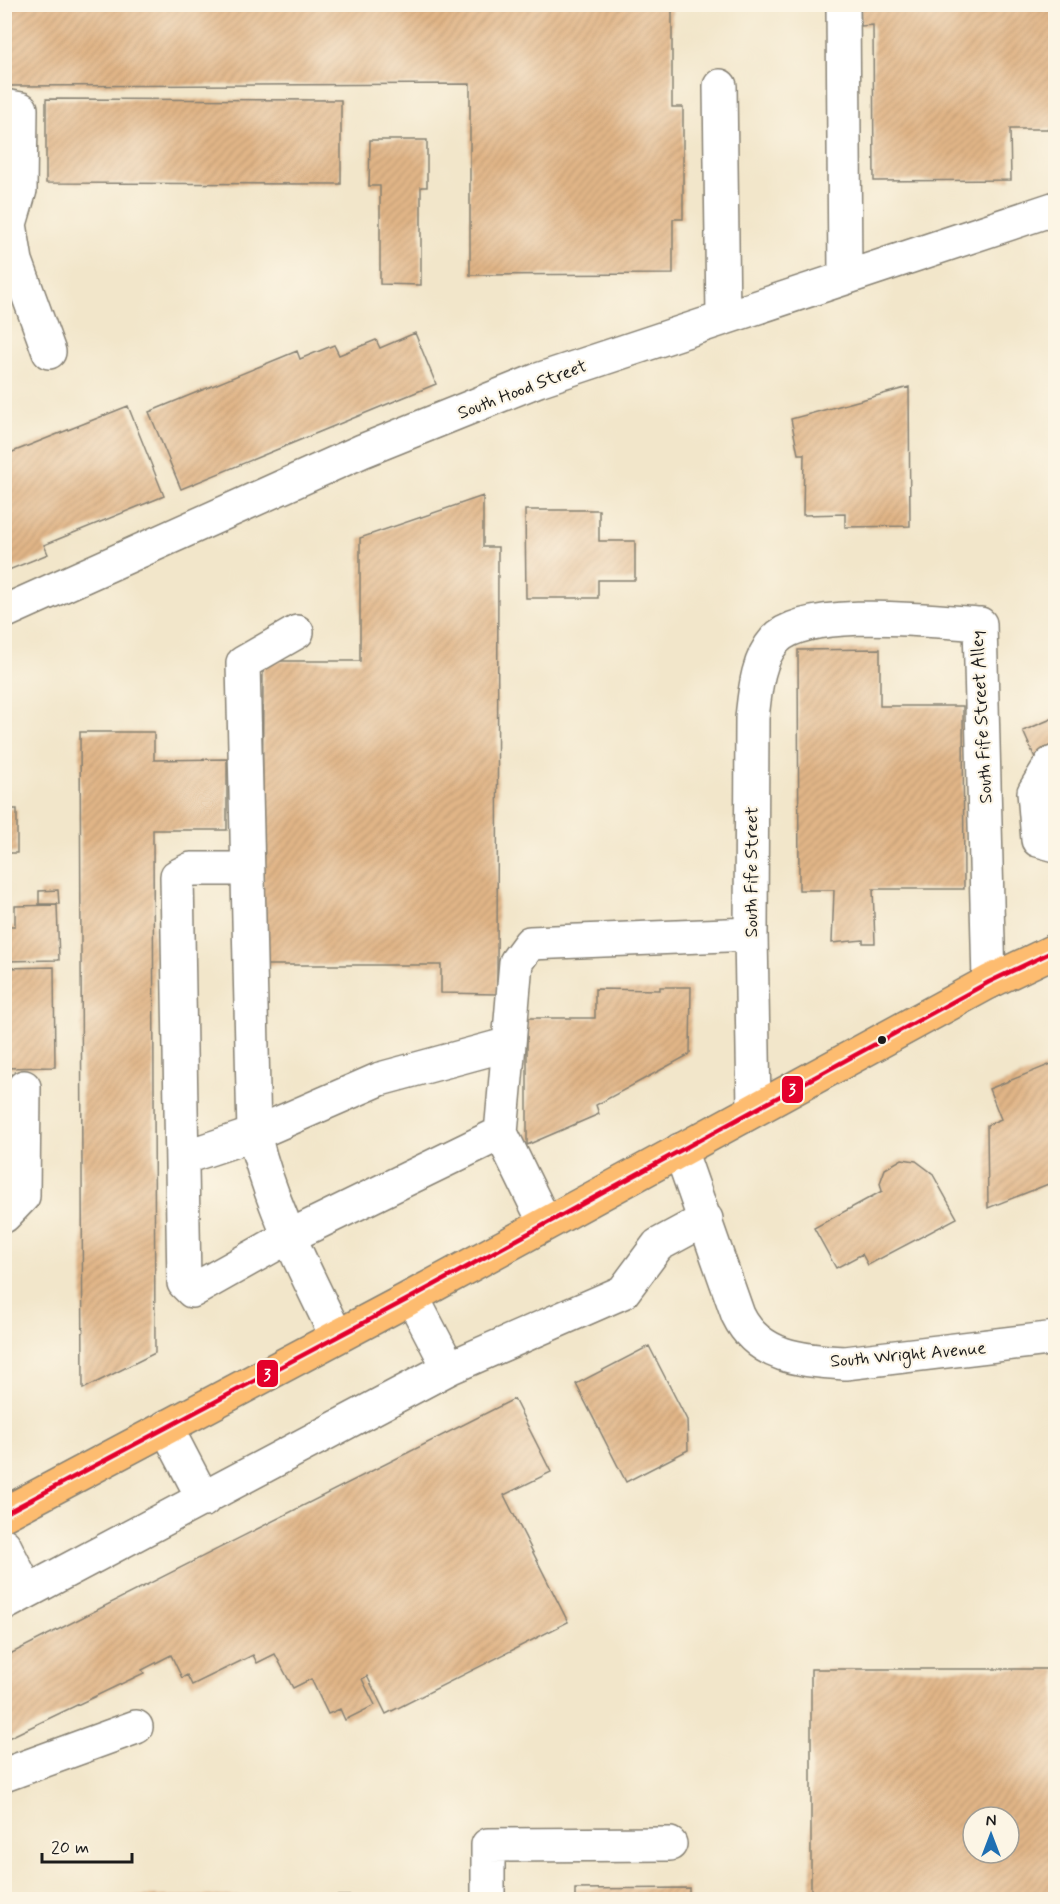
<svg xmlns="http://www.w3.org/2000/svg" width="1060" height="1904" font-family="Mynerve,sans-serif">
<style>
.building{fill:url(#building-hatch);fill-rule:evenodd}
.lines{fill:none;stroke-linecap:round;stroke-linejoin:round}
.minor-casing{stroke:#878173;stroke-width:36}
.major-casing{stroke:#878173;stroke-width:36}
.minor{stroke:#fff;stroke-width:33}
.major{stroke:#fdbc70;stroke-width:33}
.bus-1-casing{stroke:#fcf5e5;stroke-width:9}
.bus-1{stroke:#e4002b;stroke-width:4.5}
.bus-dot{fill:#1c1c1c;stroke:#fcf5e5;stroke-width:2}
.labels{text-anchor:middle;stroke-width:4.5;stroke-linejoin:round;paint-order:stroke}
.street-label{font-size:18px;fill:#1c1c1c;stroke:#fcf5e5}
.line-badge{stroke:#fcf5e5;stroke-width:2}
.badge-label{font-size:16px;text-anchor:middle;font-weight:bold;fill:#fff}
</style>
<defs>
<pattern id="building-hatch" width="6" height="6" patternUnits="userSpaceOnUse" patternTransform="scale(1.5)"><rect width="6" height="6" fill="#e1b587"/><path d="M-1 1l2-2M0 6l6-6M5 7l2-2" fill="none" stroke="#c09b74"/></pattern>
</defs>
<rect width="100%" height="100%" fill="#fcf5e5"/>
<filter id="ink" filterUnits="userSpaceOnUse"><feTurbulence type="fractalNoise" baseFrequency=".0167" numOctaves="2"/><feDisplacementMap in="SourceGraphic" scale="12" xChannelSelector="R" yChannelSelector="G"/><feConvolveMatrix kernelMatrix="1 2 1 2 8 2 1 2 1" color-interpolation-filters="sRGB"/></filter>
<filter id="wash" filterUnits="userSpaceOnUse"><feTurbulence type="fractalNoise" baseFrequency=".008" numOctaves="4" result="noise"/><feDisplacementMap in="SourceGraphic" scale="24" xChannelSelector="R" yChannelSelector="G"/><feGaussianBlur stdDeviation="1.35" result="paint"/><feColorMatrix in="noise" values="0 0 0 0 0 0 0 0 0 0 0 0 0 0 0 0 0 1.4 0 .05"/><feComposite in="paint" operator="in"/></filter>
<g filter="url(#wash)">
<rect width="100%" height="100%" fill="#f2e6ca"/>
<g id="blocks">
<path class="building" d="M4,4H672V107H683V219H673V274L470,275V84L4,86Z
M860,4H1056V129H1010L1011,180L874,181L873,25L861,26Z
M46,99L341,100V184L46,183Z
M370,140H427V187H421V285L380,284V186H369Z
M415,333L436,384L181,489L149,412L297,351L300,359L334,345L339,355L376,340L380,348Z
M909,387L910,526L845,527V514L803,515L804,454H798L791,419Z
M128,406L164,496L44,545L48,554L4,572V469L10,467L5,455Z
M483,496V547H498L497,994L441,993V965H262L263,661H360V538Z
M525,510H599V541H635V580H598V598H526Z
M880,649V706H963L964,889H873L875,943H863V940L832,943L834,890H799L798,650Z
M1056,717V751L1036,760L1023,731Z
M80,732H154V760L227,759V830H153L155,1353L83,1389Z
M5,809H17V853H5Z
M58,890L59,904H39V891Z
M57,905L59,960L4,961V926H15V906Z
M54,967L55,1067L4,1068V968Z
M660,987H691L690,1054L596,1105L599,1114L527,1145V1018H595V989L660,990Z
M1056,1062V1181L988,1208L987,1125L1001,1119L989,1089Z
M902,1159L916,1161L932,1173L957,1218L868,1265L862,1254L836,1268L814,1228L882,1191L880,1183L885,1169Z
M649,1346L687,1420L688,1450L626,1482L576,1384Z
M514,1399L551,1472L504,1495L568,1622L386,1714L367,1676L362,1679L375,1705L345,1720L340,1709L328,1714L311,1679L293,1688L275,1654L257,1663L253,1655L192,1685L187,1675L182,1678L171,1655L142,1670L144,1673L4,1740V1657Z
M811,1669H1056V1900H811ZM973,1817H1009V1853H973Z
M689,1888V1900H575V1889Z
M72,1896H433V1900H72Z"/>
</g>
</g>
<g filter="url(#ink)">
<use href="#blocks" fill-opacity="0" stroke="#878173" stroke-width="1.5"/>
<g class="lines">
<defs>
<path id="minor" d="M843,4L845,277
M720,86L723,318
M4,106L21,109L20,190L10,224L16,261L49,352
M4,612L362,451L538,380L1056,208
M297,632L243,663L254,1134C271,1206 304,1269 336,1335
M1056,762L1051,764L1034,792L1038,840L1056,845
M247,869H191L177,876L184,1283L192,1291L288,1237L501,1133
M509,1044L516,962L530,943L751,934
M754,1108L751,934L752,718C755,692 757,660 775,640C805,606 935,621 980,624L989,982
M680,1150L738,1315C758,1357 802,1361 845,1363L1056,1338
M182,1158L254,1134L380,1079L509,1044L501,1133L545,1223
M4,1216L23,1196L24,1087
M412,1297L449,1368
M166,1427L204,1500
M4,1545L27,1591
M4,1604L449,1368L623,1292L658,1245L706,1219
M4,1775L136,1727
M488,1900V1845L670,1844"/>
<path id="major" d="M4,1514L412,1297L989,982L1056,950"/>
</defs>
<use href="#minor" class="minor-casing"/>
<use href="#major" class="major-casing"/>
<use href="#minor" class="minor"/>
<use href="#major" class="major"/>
<defs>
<path id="bus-1" d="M4,1514L412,1297L989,982L1056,950"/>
</defs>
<use href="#bus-1" class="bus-1-casing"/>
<use href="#bus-1" class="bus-1"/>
</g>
</g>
<circle class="bus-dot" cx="882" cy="1040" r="5"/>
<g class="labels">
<g class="street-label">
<text transform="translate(522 389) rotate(-21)" y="6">South Hood Street</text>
<text transform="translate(981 717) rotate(-93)" y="6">South Fife Street Alley</text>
<text transform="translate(751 872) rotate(-90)" y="6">South Fife Street</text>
<text transform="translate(908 1354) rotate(-5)" y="6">South Wright Avenue</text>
</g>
</g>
<g class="line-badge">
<rect x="781" y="1075" width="23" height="29" rx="6" fill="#e4002b"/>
<rect x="256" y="1359" width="23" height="29" rx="6" fill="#e4002b"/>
</g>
<g class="badge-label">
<text x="792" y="1095">3</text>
<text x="267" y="1380">3</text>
</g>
<rect width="1060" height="1904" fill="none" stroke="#fcf5e5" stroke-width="24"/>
<g transform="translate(991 1835)"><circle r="28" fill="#fcf5e5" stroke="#a29e95" stroke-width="1.5"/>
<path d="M0-4.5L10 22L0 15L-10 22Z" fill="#1f6fb2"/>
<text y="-9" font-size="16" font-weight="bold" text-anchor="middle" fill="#1c1c1c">N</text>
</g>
<path d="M42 1853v9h90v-9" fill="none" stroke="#1c1c1c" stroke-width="3"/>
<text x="51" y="1853" font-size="18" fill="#1c1c1c" stroke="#fcf5e5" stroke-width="4.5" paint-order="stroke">20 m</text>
</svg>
